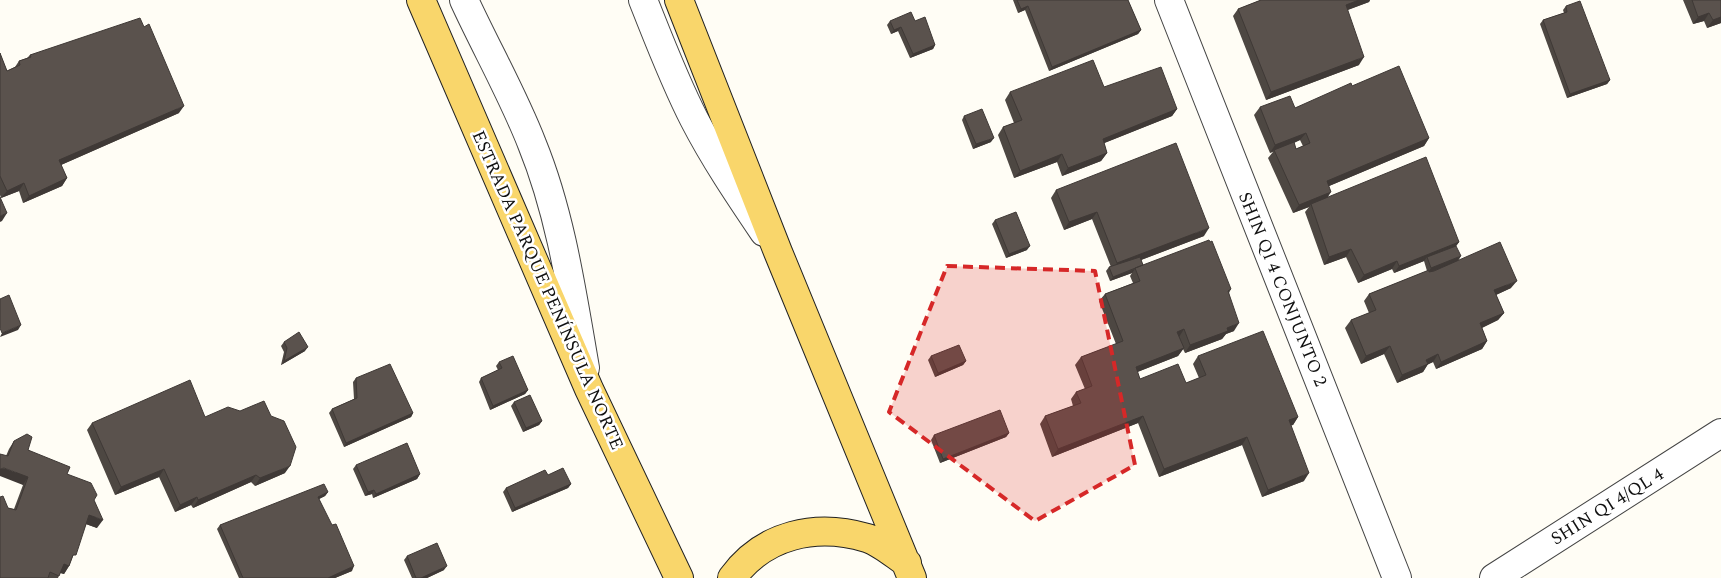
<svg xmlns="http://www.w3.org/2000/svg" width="1721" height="578" font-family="Spectral,serif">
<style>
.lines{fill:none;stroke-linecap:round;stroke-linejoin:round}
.minor-casing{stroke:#444;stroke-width:30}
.major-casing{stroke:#222;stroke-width:30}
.minor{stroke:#fff;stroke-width:28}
.major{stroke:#f9d66b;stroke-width:28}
.wall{fill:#4d4742;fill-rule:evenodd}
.shaded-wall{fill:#3f3936}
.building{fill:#5a524d;stroke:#3f3936}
.marked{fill:#d62828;fill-opacity:0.2;stroke:#d62828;stroke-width:4;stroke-dasharray:10 6;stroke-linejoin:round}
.labels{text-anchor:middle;stroke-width:5;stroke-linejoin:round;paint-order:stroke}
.street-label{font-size:18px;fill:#111;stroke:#fff}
</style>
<rect width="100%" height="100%" fill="#fffdf5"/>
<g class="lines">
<defs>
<path id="minor" d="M464,0C486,48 513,95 532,144C561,215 572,293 585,368
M643,0C659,40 674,80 694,119C714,158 739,195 764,232
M1169,0L1397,578
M1494,578L1721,433"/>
<path id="major" d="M421,0L589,389L679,578
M679,0L778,252L912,578
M732,578C764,534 816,523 867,538C880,542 895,555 907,563"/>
</defs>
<use href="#minor" class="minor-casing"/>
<use href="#major" class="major-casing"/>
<use href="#minor" class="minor"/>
<use href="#major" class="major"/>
</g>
<path class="wall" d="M1013,0H1128L1141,30L1138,34L1049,71L1025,10L1018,13Z
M1261,0H1370L1369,2L1347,10L1359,65L1266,100L1233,16L1238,9Z
M1683,0H1721V23L1707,28L1704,21L1693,24Z
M1566,6L1610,80L1607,84L1567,98L1540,24L1543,20L1564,13L1563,10Z
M890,21H915L935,45L933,49L910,58L898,31L891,34L887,25Z
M144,27L179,113L61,165L67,178L62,186L23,203L19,191L1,198L0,195V53L7,71L15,67L19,61L27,58L30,55Z
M1352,86L1429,138L1424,146L1329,186L1328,197L1459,242L1456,246L1458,260L1511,288L1496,295L1504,313L1498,320L1482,328L1487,341L1482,349L1436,369L1433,362L1428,364L1423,372L1397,383L1384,354L1361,364L1345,328L1351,320L1369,313L1364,301L1369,294L1427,271L1424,261L1394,273L1392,269L1358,283L1346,257L1324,265L1305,212L1309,207L1293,213L1268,158L1273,152L1270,153L1254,115L1260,107L1295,108ZM1300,140L1303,146L1296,149L1294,143Z
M1104,87L1177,109L1172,116L1104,143L1107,153L1101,161L1062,176L1057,162L1014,178L998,135L1003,127L1014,123L1005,100L1010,92Z
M964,116L991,142L973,149L962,120Z
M1056,190L1204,236L1141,260L1143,265L1231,289L1229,293L1234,331L1226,334L1222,339L1185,353L1183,349L1178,356L1137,372L1140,379L1186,383L1199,378L1193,364L1198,356L1298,417L1293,425H1291L1304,481L1262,497L1242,445L1159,477L1138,423L1052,457L1040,424L1045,416L1073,406L1071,399L1076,392L1085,389L1075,365L1081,357L1116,344L1099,301L1105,294L1133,283L1130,276L1132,273L1110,281L1106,271L1109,267H1111L1092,219L1064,230L1051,198Z
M995,220L1027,250L1006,258L992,224Z
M284,342L305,351L281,365L284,352L281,346Z
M931,356L966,361L963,365L935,377L928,360Z
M499,362L528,390L525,394L490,410L479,382L481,378L498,370L496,366Z
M356,378L413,413L411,417L344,447L329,413L332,409L354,399L353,382Z
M514,402L542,421L539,425L523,432L511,406Z
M205,417L285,473L255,486L251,482L193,508L191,505L175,512L159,477L115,495L87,430L92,423Z
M1009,433L1006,437L940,463L931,440L934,435Z
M14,441L67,474L94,500L97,528L86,524L69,566L64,574L60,573L58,578H0L8,508L14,509L23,485L6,456L9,449Z
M356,465L420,474L417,479L373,498L372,494L365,496L353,469Z
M548,475L571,484L568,488L512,512L503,492L506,488Z
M328,492L325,496L319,499L352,571L335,578H239L217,529L220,525Z
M407,556L444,570L427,578H412L404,560Z"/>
<path class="shaded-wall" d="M1359,0H1370L1369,2L1340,13L1346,5Z
M1028,6L1025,10L1018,13L1021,9Z
M1709,13L1704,21L1693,24L1698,17Z
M1721,17V23L1707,28L1713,20Z
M901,27L898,31L891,34L894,30Z
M1141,30L1138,34L1049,71L1052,67Z
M935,45L933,49L910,58L913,54Z
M1364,57L1359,65L1266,100L1271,92Z
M1610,80L1607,84L1567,98L1570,94Z
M184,106L179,113L54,168L59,160Z
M1177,109L1172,116L1097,146L1103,139Z
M1306,133L1300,140L1274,151V150L1270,153L1275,145Z
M994,138L991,142L973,149L976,144Z
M1429,138L1424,146L1322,189L1327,181Z
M1107,153L1101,161L1062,176L1068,168Z
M1062,154L1057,162L1014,178L1020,171Z
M67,178L62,186L23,203L29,196Z
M24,183L19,191L1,198L7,191Z
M1331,192L1326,200L1311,204L1309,207L1293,213L1299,205Z
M1097,212L1092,219L1064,230L1069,222Z
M7,213L2,221L0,222V216Z
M1209,228L1204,236L1112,271L1117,263Z
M1459,242L1454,249L1427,257L1424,261L1394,273L1399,266Z
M1030,246L1027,250L1006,258L1009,254Z
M1351,249L1346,257L1324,265L1329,257Z
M1461,256L1458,261L1428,273L1431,268Z
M1397,261L1392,269L1358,283L1364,275Z
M1135,269L1132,273L1110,281L1113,277Z
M1517,281L1511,288L1489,298L1494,290Z
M1504,313L1498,320L1475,331L1480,323Z
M1239,323L1234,331L1226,334L1222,339L1185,353L1190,345L1227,328Z
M21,325L18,330L0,337L2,333Z
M1184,329L1179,337L1177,332Z
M1487,341L1482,349L1436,369L1441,362Z
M1390,346L1384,354L1361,364L1366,356Z
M308,347L305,351L281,365L284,361Z
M1184,348L1178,356L1130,375L1136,367Z
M1438,354L1433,362L1421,368L1426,360Z
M966,361L963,365L935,377L938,373Z
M1428,364L1423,372L1397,383L1402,375Z
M528,390L525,394L490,410L493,406Z
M413,413L411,417L344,447L346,443Z
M1143,416L1138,423L1052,457L1058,449Z
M1298,417L1293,425L1284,428L1289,420Z
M542,421L539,425L523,432L526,428Z
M1009,433L1006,437L940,463L943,459Z
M1247,437L1242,445L1159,477L1164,469Z
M290,466L285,473L255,486L260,478Z
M4,468L28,477L23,485L0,476V469Z
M164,469L159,477L115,495L121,487Z
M1309,473L1304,481L1262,497L1268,490Z
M420,474L417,479L373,498L376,494Z
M256,475L251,482L193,508L198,500Z
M571,484L568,488L512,512L515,508Z
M374,490L372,494L365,496L368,492Z
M328,492L325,496L315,501L318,497Z
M197,497L191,505L175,512L180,505Z
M89,515L103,520L97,528L83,523Z
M64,564L69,566L64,574L58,572Z
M354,566L352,571L335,578H328Z
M447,566L444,570L427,578H421Z"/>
<path class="building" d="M1017,0H1128L1141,30L1052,67L1028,6L1021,9Z
M1261,0H1359L1346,5L1364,57L1271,92L1238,9Z
M1692,0H1721V17L1713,20L1709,13L1698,17Z
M1580,1L1610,80L1570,94L1543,20L1567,12L1566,6Z
M911,12L915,21L925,17L935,45L913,54L901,27L894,30L890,21Z
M140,18L144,27L149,24L184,106L59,160L67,178L29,196L24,183L7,191L0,176V53L7,71L20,65L19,61L31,57L30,55Z
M1093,60L1104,87L1161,67L1177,109L1103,139L1107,153L1068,168L1062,154L1020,171L1003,127L1022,120L1010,92Z
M1399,66L1429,138L1327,181L1331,192L1299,205L1274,150L1294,142L1296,149L1310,143L1306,133L1275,145L1260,107L1290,96L1295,108L1351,83L1352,86Z
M982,109L994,138L976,144L964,116Z
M1176,143L1209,228L1117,263L1097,212L1069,222L1056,190Z
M1426,157L1459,242L1399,266L1397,261L1364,275L1351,249L1329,257L1311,204Z
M0,197L7,213L0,216Z
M1016,212L1030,246L1009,254L995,220Z
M1209,240L1210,242L1212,241L1231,289L1228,291L1239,323L1227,328L1228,331L1190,345L1184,329L1177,332L1184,348L1136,367L1140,379L1178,364L1186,383L1206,375L1198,356L1263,331L1298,417L1289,420L1309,473L1268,490L1247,437L1164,469L1143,416L1058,449L1045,416L1081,403L1076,392L1092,386L1081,357L1123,341L1105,294L1140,281L1135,268Z
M1500,242L1517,281L1494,290L1504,313L1480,323L1487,341L1441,362L1438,354L1426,360L1428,364L1402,375L1390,346L1366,356L1351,320L1376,310L1369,294L1429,270V272L1434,271Z
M1456,246L1461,256L1431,268L1427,257Z
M1140,257L1143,265L1113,277L1109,267Z
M9,295L21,325L2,333L0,328V299Z
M299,332L308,347L284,361L287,348L284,342Z
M959,345L966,361L938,373L931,356Z
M513,356L528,390L493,406L481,378L502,368L499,362Z
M390,364L413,413L346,443L332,409L357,398L356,378Z
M190,380L205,417L228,407L240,411L264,401L271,416L284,421L296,447L290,466L260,478L256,475L198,500L197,497L180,505L164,469L121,487L92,423Z
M530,395L542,421L526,428L514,402Z
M1000,410L1009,433L943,459L934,435Z
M27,434L32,437L28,450L70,467L67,474L91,483L97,495L94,500L103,520L89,515L76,555H73L69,566L64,564L59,576L50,572L48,578H0V497L3,496L8,508L16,510L28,477L4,468L0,469V454L8,456L14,441Z
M407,443L420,474L376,494L374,490L368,492L356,465Z
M563,468L571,484L515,508L506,488L545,470L548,475Z
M324,484L328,492L318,497L332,525L336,524L354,566L328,578H243L220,525Z
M437,543L447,566L421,578H416L407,556Z"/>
<path class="marked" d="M947,266L1095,271L1135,465L1035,521L889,412Z"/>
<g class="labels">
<g class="street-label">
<text transform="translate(1283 289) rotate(68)" y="6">SHIN QI 4 CONJUNTO 2</text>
<text transform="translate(548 290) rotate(66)" y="6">ESTRADA PARQUE PENÍNSULA NORTE</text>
<text transform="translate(1607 506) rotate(-32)" y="6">SHIN QI 4/QL 4</text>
</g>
</g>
</svg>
